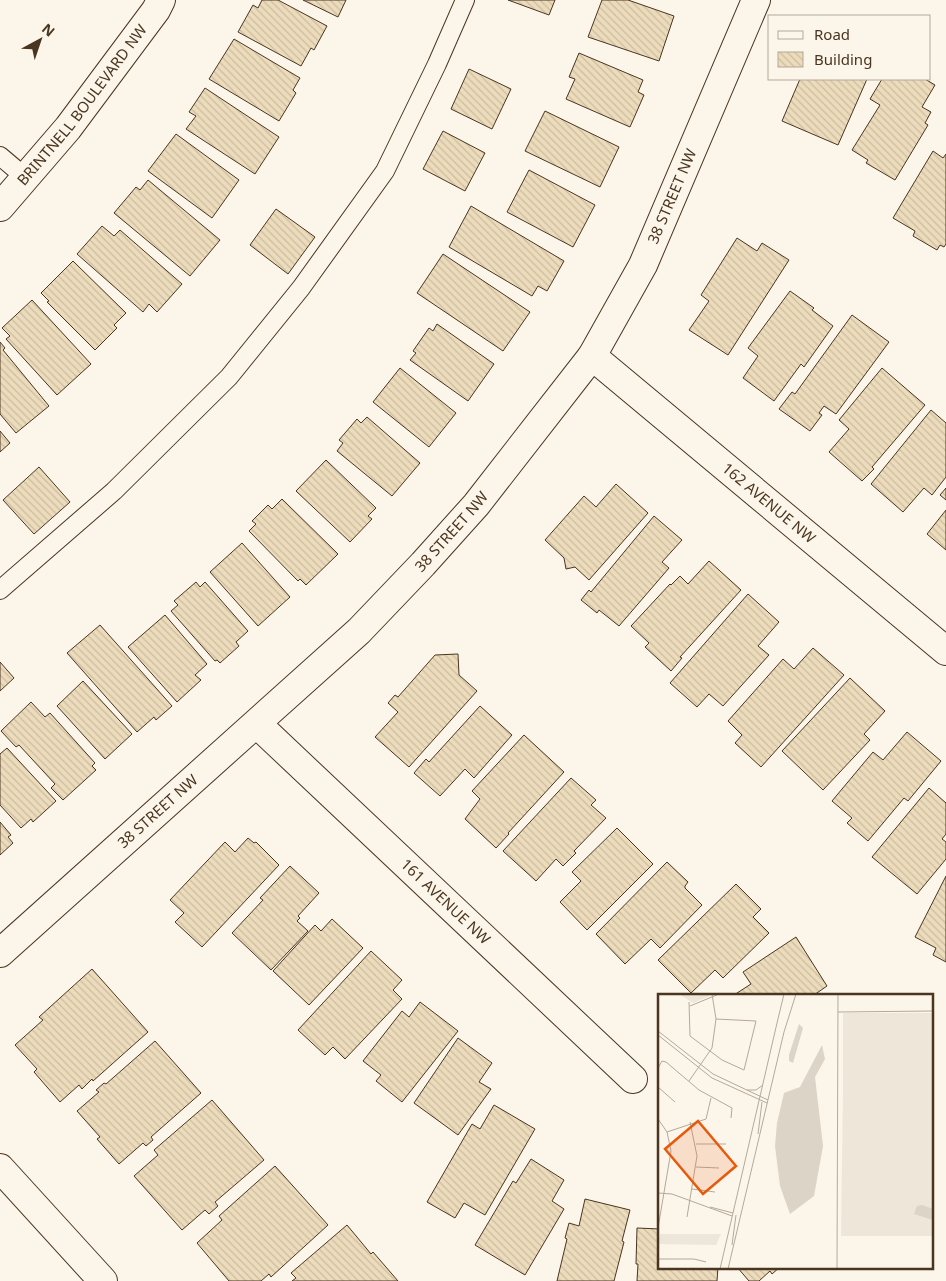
<svg xmlns="http://www.w3.org/2000/svg" width="946" height="1281" font-family="'Noto Sans',sans-serif">
<style>
.building{fill:url(#building-back-hatch);stroke:#4a3520}
.lines{fill:none;stroke-linecap:round;stroke-linejoin:round}
.lane-casing{stroke:#4a3520;stroke-width:20}
.street-casing{stroke:#4a3520;stroke-width:30}
.secondary-casing{stroke:#4a3520;stroke-width:30}
.lane{stroke:#fbf6e9;stroke-width:18}
.street{stroke:#fbf6e9;stroke-width:28}
.secondary{stroke:#fbf6e9;stroke-width:28}
.labels{text-anchor:middle;stroke-width:4;stroke-linejoin:round;paint-order:stroke}
.street-label{font-size:15px;fill:#4a3520;stroke:#fbf6e9}
.inset-road{fill:none;stroke:#b4a999;stroke-width:1}
.view{fill:#e8590c;fill-opacity:0.15;stroke:#e8590c;stroke-width:2.5}
.inset-edge{fill:none;stroke:#4a3520;stroke-width:2.5}
</style>
<defs>
<pattern id="building-back-hatch" width="6" height="6" patternUnits="userSpaceOnUse" patternTransform="scale(1.25)"><rect width="6" height="6" fill="#ecdcbc"/><path d="M-1 5l2 2M0 0l6 6M5-1l2 2" fill="none" stroke="#ccbda1"/></pattern>
</defs>
<rect width="100%" height="100%" fill="#fbf6e9"/>
<path class="building" d="M262,0H278L327,26L314,50L311,48L301,66L238,32L253,5L258,8Z
M303,0H346L338,17Z
M508,0H555L549,15Z
M602,0H628L674,16L659,61L588,37Z
M234,39L300,78L293,90L296,93L279,121L209,79Z
M579,53L643,80L638,92L644,95L630,127L566,99L575,79L569,77Z
M469,69L511,89L492,129L451,109Z
M800,79H867L838,145L782,121Z
M882,79H925L935,85L922,107L931,112L925,123L928,125L895,180L866,163L868,160L852,150L880,105L870,99Z
M205,88L279,137L255,174L186,129L196,116L189,112Z
M545,111L619,147L600,187L525,151Z
M443,131L485,153L465,191L423,169Z
M176,134L239,180L212,218L148,171Z
M933,151L943,158L946,154V244L944,247L940,245L937,250L913,236L915,231L893,218Z
M529,170L595,205L573,247L507,212Z
M148,180L220,240L190,276L114,213L136,187L140,190Z
M471,206L564,261L547,291L538,286L532,296L449,247Z
M276,209L315,237L288,274L250,245Z
M102,226L114,236L120,230L182,284L157,312L149,304L143,312L77,254Z
M737,238L757,251L762,243L789,260L728,355L689,330L709,301L701,295Z
M443,254L530,312L503,351L417,293Z
M73,261L126,313L114,325L117,328L95,350L47,302L49,301L41,293Z
M790,291L814,308L812,310L833,326L804,367L801,364L774,401L743,378L758,356L748,348Z
M32,300L91,364L57,395L6,339L10,336L2,328Z
M852,315L889,342L836,414L824,406L819,413L822,415L810,431L779,409L792,392L795,394Z
M437,324L494,364L468,401L410,360L416,353L413,351L429,328L433,331Z
M0,342L5,348L3,350L49,406L16,433L0,414Z
M400,368L456,413L429,447L373,402Z
M882,368L925,405L872,467L874,469L862,481L829,452L849,429L839,420Z
M931,410L946,423V477L932,495L924,488L903,512L871,484Z
M367,417L420,463L392,496L337,451L343,443L339,440L357,419L361,423Z
M0,431L10,443L0,452Z
M326,460L376,508L368,516L372,519L350,542L296,491Z
M39,467L70,502L34,534L3,500Z
M616,484L648,513L589,580L575,567L566,569L564,558L545,540L584,496L596,507Z
M946,488V500L940,495Z
M282,499L338,554L306,585L300,579L298,581L249,531L256,524L252,521L268,505L272,509Z
M946,510V550L927,534Z
M654,516L682,540L662,562L669,568L619,626L599,610L597,613L581,600L589,590L591,592Z
M242,543L290,597L258,626L210,572Z
M709,561L741,590L680,657L682,658L671,671L645,647L649,643L631,626L670,584L671,585L680,576L688,584Z
M196,582L200,587L205,582L248,631L236,642L239,646L220,663L217,660L215,661L171,611L178,605L174,601Z
M748,594L779,622L758,646L769,655L723,706L709,694L697,707L670,683Z
M165,615L207,664L195,675L201,680L177,702L128,647Z
M100,625L172,706L156,720L154,717L137,732L67,653Z
M813,648L844,675L761,767L735,743L742,735L728,721L783,659L794,669Z
M458,654L459,675L477,691L409,767L375,737L398,712L388,703L395,695L398,697L435,655Z
M0,662L14,678L0,691Z
M850,678L885,711L864,734L870,740L823,790L782,751Z
M83,681L132,734L105,759L57,706Z
M31,702L45,717L50,713L95,763L92,766L96,770L63,800L51,788L55,784L19,745L16,747L1,731Z
M480,706L512,735L474,778L465,769L440,796L414,773L426,759L429,762Z
M907,732L941,761L908,801L904,798L868,841L847,823L852,818L832,801L873,752L883,760Z
M524,735L564,772L508,833L509,834L496,848L465,819L480,799L472,791Z
M7,748L56,801L33,822L31,819L21,828L0,805V754Z
M571,778L596,800L591,805L606,818L574,851L576,853L563,866L556,859L536,881L503,851Z
M929,788L946,803V834L942,839L946,842V859L917,894L872,857Z
M0,822L11,835L8,837L13,843L0,855Z
M617,828L653,864L587,930L560,902L581,881L572,872Z
M248,838L254,843L256,842L279,865L202,947L175,922L184,913L170,900L225,842L235,852Z
M667,862L688,882L685,886V888L702,905L660,948L651,939L625,964L596,934Z
M290,866L319,893L298,916L300,918L297,921L308,931L271,970L232,933L263,900L260,898Z
M946,876V962L933,955L936,948L915,937Z
M736,884L761,909L753,917L769,933L723,978L715,970L691,993L658,960Z
M332,919L363,948L309,1005L273,971L315,925L321,931Z
M796,937L827,986L814,995H734L751,984L743,972Z
M371,951L402,980L393,990L402,999L345,1059L333,1047L325,1055L298,1030Z
M92,969L148,1032L93,1081L92,1079L82,1089L79,1085L60,1102L34,1072L37,1069L15,1045L43,1020L39,1017Z
M420,1002L458,1031L402,1102L376,1081L381,1075L363,1061L402,1011L409,1017Z
M458,1038L492,1063L479,1082L491,1089L458,1135L414,1103Z
M155,1041L201,1093L151,1137L153,1140L146,1146L143,1143L119,1164L97,1139L100,1137L77,1111L99,1092L96,1090L104,1083L106,1084Z
M212,1100L264,1160L215,1202L218,1206L209,1214L205,1210L182,1230L134,1176L158,1155L154,1150Z
M494,1105L535,1129L485,1215L464,1203L455,1218L427,1202L472,1124L480,1129Z
M531,1159L564,1180L552,1201L564,1209L525,1275L475,1245L513,1181L516,1183Z
M275,1166L328,1225L271,1277L269,1274L261,1281H229L197,1243L222,1220L219,1216Z
M585,1199L630,1210L622,1241L624,1242L614,1281H557L567,1239L565,1238L569,1223L579,1226Z
M347,1225L371,1254L373,1252L398,1281H292L296,1278L291,1273Z
M637,1228L660,1229V1267H718L717,1281H637L638,1264H636Z
M737,1267H780L772,1274L770,1271L759,1281H749Z"/>
<g class="lines">
<defs>
<path id="lane" d="M0,156L26,178
M0,590L114,491L229,377L301,288L385,171L437,64L465,0"/>
<g id="street">
<path id="s1" d="M592,356L946,651"/>
<path id="s2" d="M257,724L633,1079"/>
<path id="s3" d="M0,953L359,631L423,564L476,505L592,356L643,265L756,0"/>
<path d="M0,1168L103,1281"/>
</g>
<g id="secondary">
<path id="s4" d="M0,207L68,128L156,10L161,0"/>
</g>
</defs>
<use href="#lane" class="lane-casing"/>
<use href="#street" class="street-casing"/>
<use href="#secondary" class="secondary-casing"/>
<use href="#lane" class="lane"/>
<use href="#street" class="street"/>
<use href="#secondary" class="secondary"/>
</g>
<g class="labels">
<g class="street-label">
<text dy="5" stroke="none"><textPath href="#s4" startOffset="131">BRINTNELL BOULEVARD NW</textPath></text>
<text dy="5" stroke="none"><textPath href="#s3" startOffset="1022">38 STREET NW</textPath></text>
<text dy="5" stroke="none"><textPath href="#s1" startOffset="230">162 AVENUE NW</textPath></text>
<text dy="5" stroke="none"><textPath href="#s3" startOffset="618">38 STREET NW</textPath></text>
<text dy="5" stroke="none"><textPath href="#s3" startOffset="212">38 STREET NW</textPath></text>
<text dy="5" stroke="none"><textPath href="#s2" startOffset="259">161 AVENUE NW</textPath></text>
</g>
</g>
<g transform="translate(658 994)">
<rect width="275" height="275" fill="#fbf6e9"/>
<path d="M21,0H50L51,2L35,9ZM185,19H275V98H185ZM2,240H63L58,251L0,250Z" fill="#ede6d9"/>
<path d="M185,98H275V242H183Z" fill="#ede6d9"/>
<path d="M141,30L145,34L135,69L131,67V61ZM164,51L167,65L157,83L165,152L156,202L132,220L122,192L117,152L119,129L126,99L142,93ZM264,211L275,215V226L256,220L259,212Z" fill="#dcd4c6"/>
<path class="inset-road" d="M31,8L32,42L64,66L86,76L98,27L58,25M32,12L61,0M180,18L275,17M119,29L126,0M0,37L55,80L110,106M126,38L138,0M0,41L54,84L109,109M0,74L4,67L8,68L41,96L74,114L73,124M31,87L54,54L58,25L54,0M0,93L17,108M89,96H98L105,91M0,125L9,138L13,157L0,234M9,138L48,125L53,104M100,140L104,108M38,150H68M38,173L61,174M34,195L57,198M0,199L14,200L74,222M52,213L75,219M29,223L39,162L32,128M74,251L78,221M0,265H36L48,268M62,275L119,29M70,275L126,38M179,275L180,0"/>
<path class="view" d="M40,127L78,172L45,200L7,155Z"/>
<rect width="275" height="275" class="inset-edge"/>
</g>
<rect x="768" y="15" width="162" height="65" fill="#fbf6e9" stroke="#b4a999"/>
<rect x="778" y="31" width="25" height="8" fill="#fbf6e9" stroke="#b4a999"/>
<text x="814" y="40" font-size="15" fill="#4a3520">Road</text>
<rect x="778" y="52" width="25" height="15" fill="url(#building-back-hatch)" stroke="#b4a999"/>
<text x="814" y="65" font-size="15" fill="#4a3520">Building</text>
<g transform="translate(40 40) rotate(40)" stroke="#fbf6e9" stroke-width="4" paint-order="stroke">
<path d="M0-4L9 19L0 12L-9 19Z" fill="#4a3520"/>
<text y="-8" font-size="14" font-weight="bold" text-anchor="middle" fill="#4a3520">N</text>
</g>
</svg>
